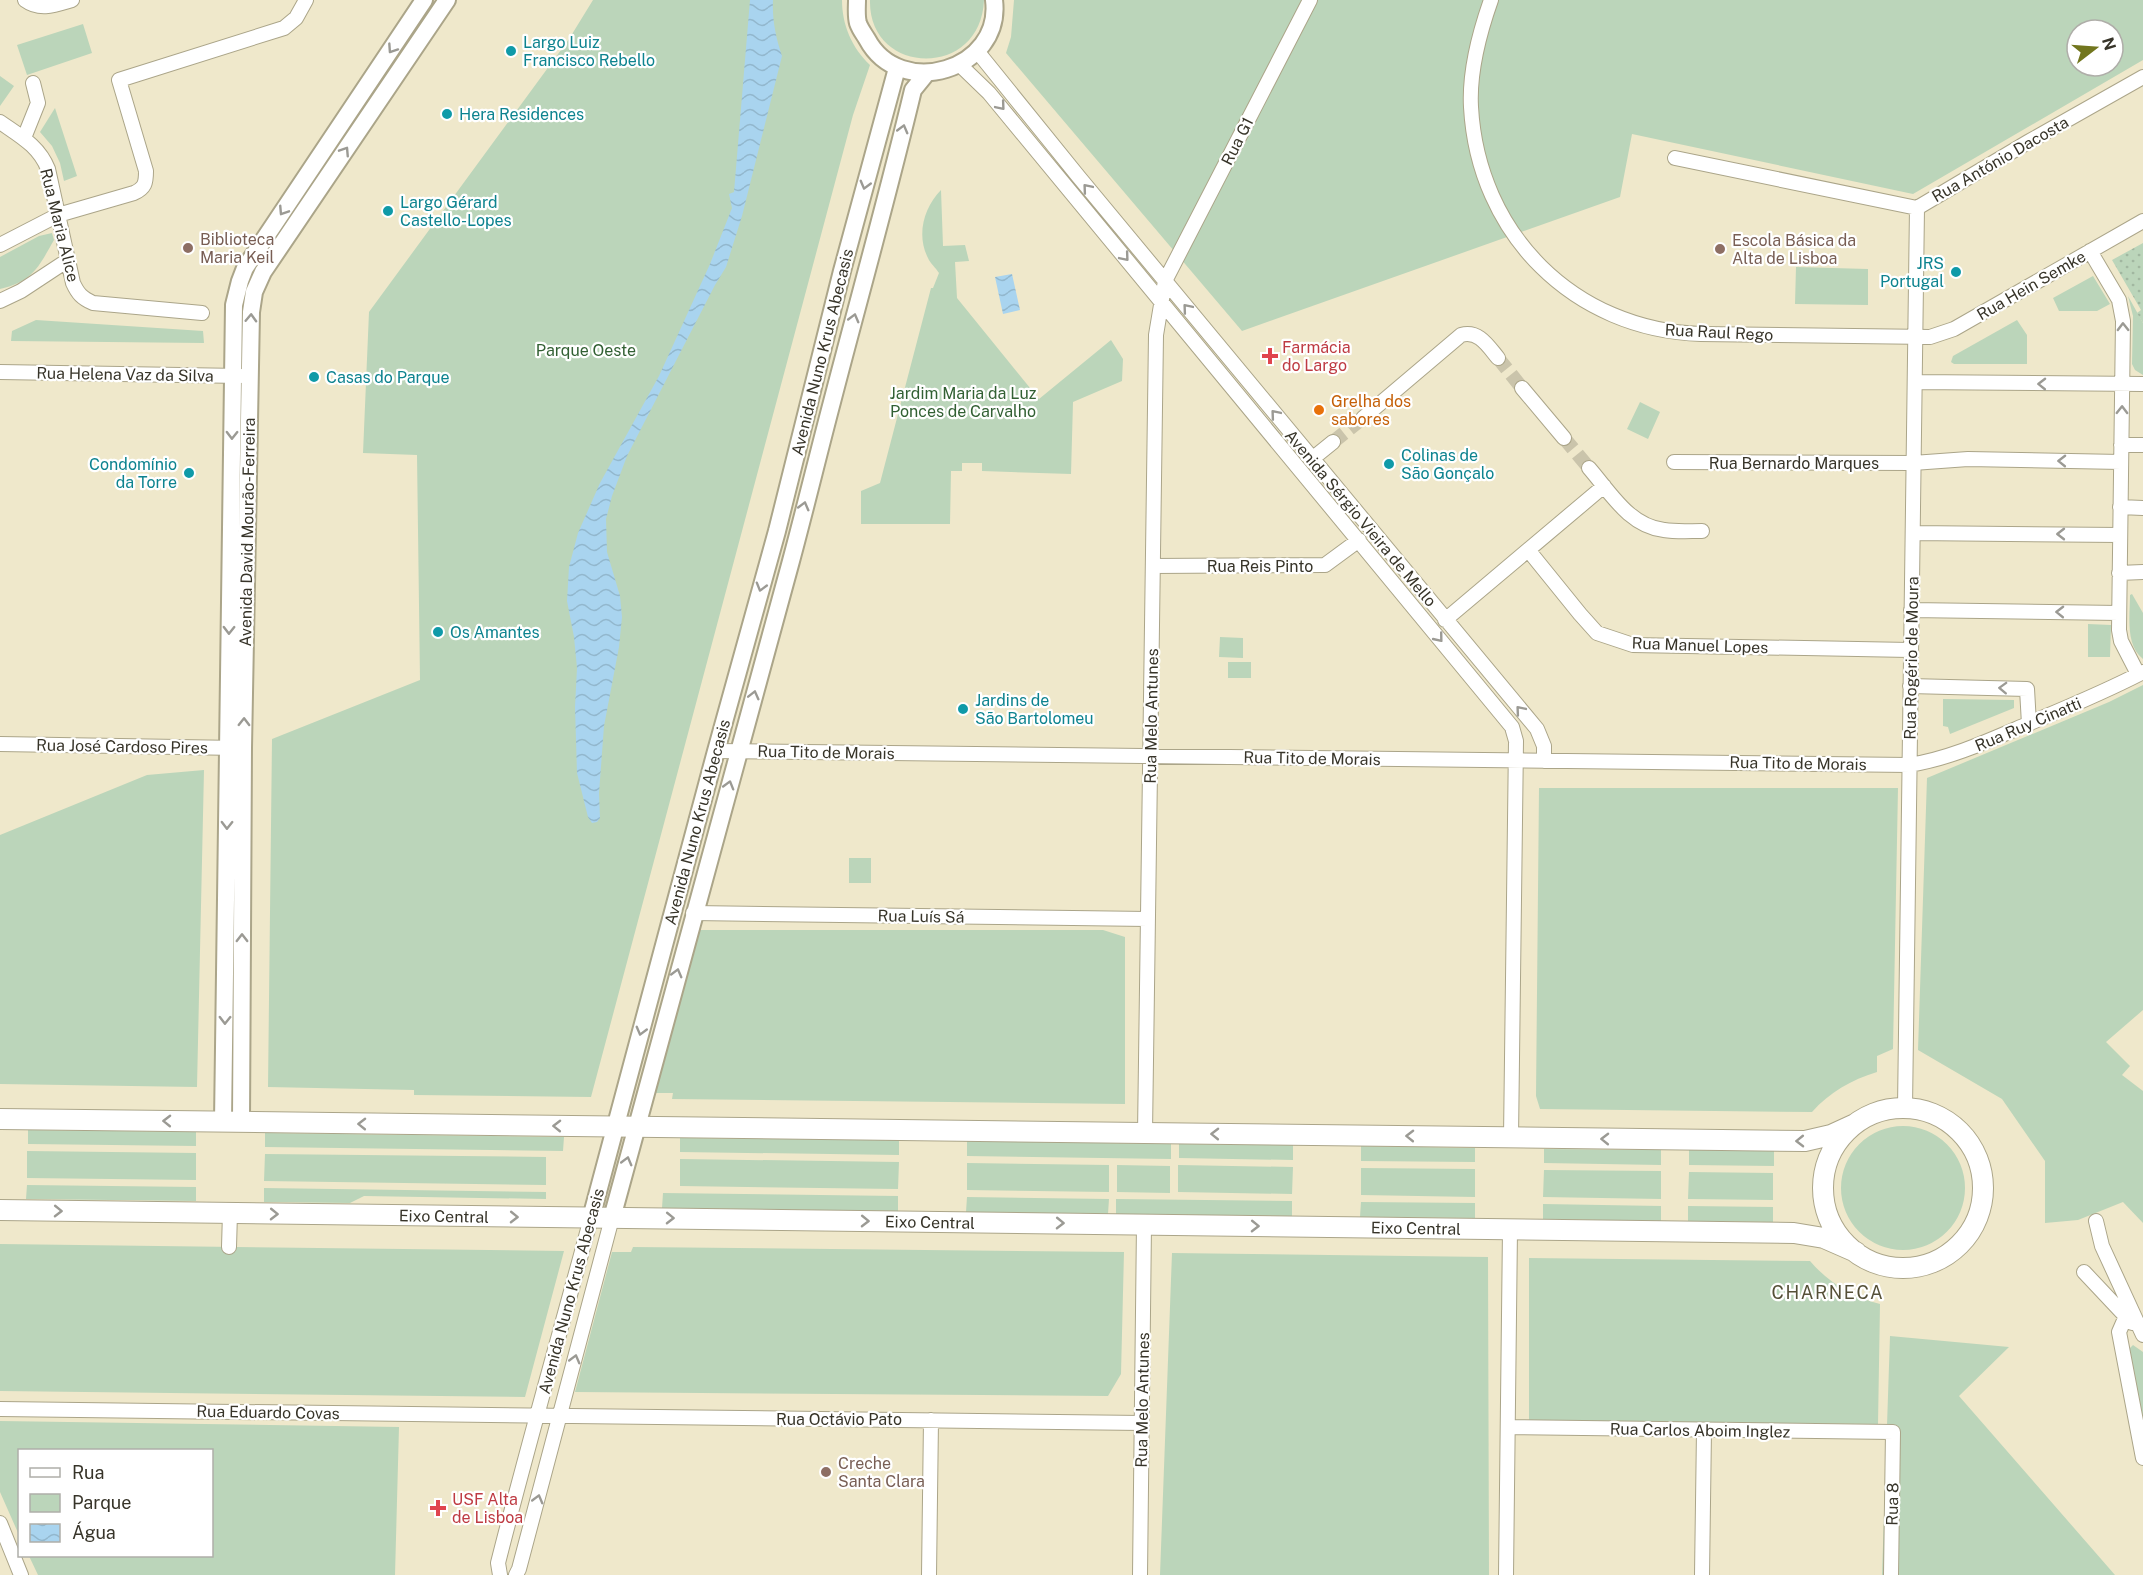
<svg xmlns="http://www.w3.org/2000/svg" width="2143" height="1575" font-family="'Public Sans',sans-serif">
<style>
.green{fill:#bbd5ba;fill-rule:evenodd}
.garden{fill:url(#garden-dots)}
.water{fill:url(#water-waves)}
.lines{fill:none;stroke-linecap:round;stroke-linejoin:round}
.minor-tunnel{stroke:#cac4ab;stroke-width:14;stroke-dasharray:14 7;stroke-linecap:butt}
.minor-casing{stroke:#aba589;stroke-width:16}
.tertiary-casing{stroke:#aba589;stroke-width:20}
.secondary-casing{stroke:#aba589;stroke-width:22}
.minor{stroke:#fff;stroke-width:14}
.tertiary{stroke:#fff;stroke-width:16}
.secondary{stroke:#fff;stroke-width:20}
.oneway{stroke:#9b9a94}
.culture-dot{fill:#0f9aa8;stroke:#fff;stroke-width:2}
.education-dot{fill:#8d6e63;stroke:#fff;stroke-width:2}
.health-dot{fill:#e0444e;stroke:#fff;stroke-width:2}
.food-dot{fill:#e8710a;stroke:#fff;stroke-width:2}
.labels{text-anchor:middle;stroke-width:4.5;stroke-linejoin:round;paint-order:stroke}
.culture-label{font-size:16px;fill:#0d838f;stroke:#fff;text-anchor:start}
.street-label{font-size:16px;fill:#373429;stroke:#fff}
.education-label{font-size:16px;fill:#785e54;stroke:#fff;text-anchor:start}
.health-label{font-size:16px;fill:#be3a42;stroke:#fff;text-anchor:start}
.park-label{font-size:16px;fill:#326033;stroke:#fff}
.food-label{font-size:16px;fill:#c56008;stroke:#fff;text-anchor:start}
.neighbourhood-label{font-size:18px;letter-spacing:1.5px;fill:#555037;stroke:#fff}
</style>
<defs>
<pattern id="garden-dots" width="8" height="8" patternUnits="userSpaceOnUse" patternTransform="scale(1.5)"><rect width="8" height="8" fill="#bbd5ba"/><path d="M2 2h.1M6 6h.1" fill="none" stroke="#a1b7a0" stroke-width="1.8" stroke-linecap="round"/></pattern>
<pattern id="water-waves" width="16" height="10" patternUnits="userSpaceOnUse" patternTransform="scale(1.5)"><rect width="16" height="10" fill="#a9d4ef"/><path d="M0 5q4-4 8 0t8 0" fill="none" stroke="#92b7cd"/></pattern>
</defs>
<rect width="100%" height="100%" fill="#efe8cb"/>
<path class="green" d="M593,0H842C842,25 852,48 870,65L853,115L591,1097L414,1095V1090L268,1087L272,739L420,680L417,455L363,453L369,312L569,39Z
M870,0H984C981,80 868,76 870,0Z
M1014,0H2143V60L1913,194L1632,134L1620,197L1242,331L1006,53L1011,37ZM2077,30H2113V66H2077Z
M83,24L92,53L27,75L17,45Z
M0,76L14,86L0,106Z
M55,108L77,176L64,181L60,163L52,146L40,132Z
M941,190L943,246L965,245L969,261L955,262L957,298L1039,399L1111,340L1123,359L1122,381L1073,402L1071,474L982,471V463H962V471H951L950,524H861V491L880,483L931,288H933L939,273C936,268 930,263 928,258C916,235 924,207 941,190Z
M52,233L54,240C38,268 33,281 0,289V257L39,236Z
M1796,267L1868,269V305L1795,304Z
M2093,276L2110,304L2097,311H2059L2053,298Z
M2128,296L2143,323V375L2135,370L2132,364L2133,316Z
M36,320L203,331L204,343L11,341L12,331Z
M2017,320L2027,335V364H1954L1951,362L1953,356Z
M1640,402L1660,412L1648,439L1627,429Z
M2132,594L2143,613V659C2125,645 2130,616 2130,595Z
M2088,624L2111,625L2110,657H2088Z
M1220,637L1243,638V658L1219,657Z
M1228,662H1251V678H1228Z
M2143,685V1010L2106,1042L2130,1066L2122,1075L2143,1091V1223L2123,1202L2078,1220L2045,1223V1161L2002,1099L1918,1050L1927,778L2109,702Z
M1943,699L2014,700V708L1950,734L1948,727L1943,726Z
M204,770L197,1087L0,1084V835L147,775Z
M1539,788H1898L1893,1049L1877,1056V1072C1851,1080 1830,1092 1812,1112L1540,1109L1536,1096Z
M849,858H871V883H849Z
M698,930H1103L1125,937V1104L672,1099L673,1093H654Z
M1841 1188a62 62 0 1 1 124 0a62 62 0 1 1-124 0Z
M28,1130L196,1132V1146L28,1144Z
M265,1133L564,1137L563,1151L265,1147Z
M680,1138L899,1140V1155L680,1152Z
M967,1141L1171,1144V1159L967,1156Z
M1179,1144L1293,1145V1160L1179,1158Z
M1361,1146L1475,1148V1162L1361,1161Z
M1544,1149L1661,1150V1165L1544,1163Z
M1689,1150L1774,1151V1166L1689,1165Z
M27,1151L196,1153V1180L27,1178Z
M265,1154L546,1157V1185L264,1181Z
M680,1159L899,1162L898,1189L680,1186Z
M967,1163L1109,1165V1192L967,1190Z
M1117,1165L1170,1166V1193L1117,1192Z
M1178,1165L1293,1167L1292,1194L1178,1192Z
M1361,1168L1475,1169V1197L1361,1195Z
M1544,1170L1661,1171V1199L1543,1197Z
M1689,1172L1773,1173V1200L1688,1199Z
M27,1185L196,1187V1201L26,1199Z
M264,1188L546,1192V1199L364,1196L350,1203L264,1202Z
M663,1193L898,1196V1211L662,1208Z
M967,1197L1109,1199L1108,1214L966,1212Z
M1116,1199L1292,1201V1216L1116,1214Z
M1361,1202L1475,1203V1218L1360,1217Z
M1543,1204L1661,1206V1221L1543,1219Z
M1688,1206L1773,1207V1222L1688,1221Z
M0,1244L564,1251L525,1397L0,1391Z
M633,1247L1124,1252L1121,1374L1108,1396L575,1392L612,1252H631Z
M1172,1253L1488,1257L1489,1575H1160Z
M1529,1258L1810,1261C1829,1283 1852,1297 1880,1304L1878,1424L1529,1421Z
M1890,1336L2009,1347L1959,1396L2115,1575H1882Z
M2133,1345L2143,1352V1422L2129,1349Z
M0,1421L399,1427L395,1575H38L29,1556H212V1450H20L19,1535L0,1492Z"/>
<path class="garden" d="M2143,243V323L2137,313L2141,310L2112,260Z"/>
<path class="water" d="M750,0H773C772,20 776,38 782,56L742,216L726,267L715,285L627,456L612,496L606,519L607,552L620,596L622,617L619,647L604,726L599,793L600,818L597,822L592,823L588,817L577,773L575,707L577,668L574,637L567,601L569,567L578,533L600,483L659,376L710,264L732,208L729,194L734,192Z
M1012,274L1020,310L1003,314L995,277Z"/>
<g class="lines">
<path class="minor-tunnel" d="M1498,358L1522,388
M1564,438L1589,468
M1333,442L1363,418"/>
<defs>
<path id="minor" d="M25,0C40,11 55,5 72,0
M1491,0C1479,34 1469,71 1471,107C1478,234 1574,330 1701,334L1930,337L1954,329L2143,221
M977,51L1078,176L1537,729L1544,746V761
M960,65L989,93L1512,727L1516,741L1511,1138
M0,122C20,136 39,146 48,169L73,283C78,294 82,298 93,303L202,313
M24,138L38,103L33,83
M1675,158L1917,208L2028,142L2143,77
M0,245L58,215L134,193C145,188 146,183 146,171L119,80L284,28L296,18L306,0
M2090,251L2119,300L2123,321L2119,630L2121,641L2138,674
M0,301L21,291L68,260
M0,372L241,376
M1915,382L2143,384
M1522,388L1564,438
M1363,418L1461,335C1479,330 1488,346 1498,358
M2121,445H2143
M1312,459L1333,442
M1674,462L1913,463L1968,459L2121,462
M1589,468C1610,492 1629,526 1664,530C1676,532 1689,531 1702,531
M2120,507L2143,508
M1913,533L2120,535
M1529,551L1580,614L1597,633L1633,645L1910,650
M1153,566L1325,565L1359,540
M2119,573L2143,572
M1911,610L2119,613
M1445,620L1604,486
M1910,686L2027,689L2029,724
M0,744L238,748
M716,751L1909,765C1952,758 1990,740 2030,723C2068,707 2107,691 2143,672
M693,913L1148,919
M1905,1108L1917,208
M1145,1133L1156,335L1165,281L1310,0
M2096,1221L2102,1246L2143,1335
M229,1247L230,1213
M2084,1272L2132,1323
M2126,1316L2119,1332L2143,1458
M0,1409L1142,1423
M1508,1427L1893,1432L1891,1575
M0,1523L21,1575
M500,1575L498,1563C527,1448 560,1333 591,1218
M516,1575L519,1569L612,1218
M929,1575L931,1420
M1140,1575L1144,1224
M1506,1575L1510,1229
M1702,1575L1704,1430"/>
<path id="tertiary" d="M857,0C857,7 856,16 858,23C860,29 864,34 867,39C900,101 1003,70 994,0
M223,1122L234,305L240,281L245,268L424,0
M241,1122L243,748L251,312L254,292L263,272L447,0
M591,1218L716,751L777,531L842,271L897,68
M612,1218C671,999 731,780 791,561C805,509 818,455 832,402C859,298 888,195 913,90L926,74"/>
<path id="secondary" d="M1823 1188a80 80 0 1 1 160 0a80 80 0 1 1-160 0Z
M0,1119L1805,1141L1831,1135L1855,1124
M0,1210L1794,1233L1824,1238L1856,1252"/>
</defs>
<use href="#minor" class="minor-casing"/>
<use href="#tertiary" class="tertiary-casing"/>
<use href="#secondary" class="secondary-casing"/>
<use href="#minor" class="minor"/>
<use href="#tertiary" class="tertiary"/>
<use href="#secondary" class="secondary"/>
</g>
<defs><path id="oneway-chevron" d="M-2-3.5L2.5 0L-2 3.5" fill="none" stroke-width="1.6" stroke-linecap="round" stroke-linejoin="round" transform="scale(1.5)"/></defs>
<g class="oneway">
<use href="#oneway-chevron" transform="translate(392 49) rotate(124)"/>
<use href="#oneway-chevron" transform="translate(1001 106) rotate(50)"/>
<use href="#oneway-chevron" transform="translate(903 129) rotate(-75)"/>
<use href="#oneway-chevron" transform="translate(345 151) rotate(-57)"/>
<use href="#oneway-chevron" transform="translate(865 185) rotate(105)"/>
<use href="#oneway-chevron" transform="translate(1087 188) rotate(-130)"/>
<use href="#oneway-chevron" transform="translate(283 211) rotate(123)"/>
<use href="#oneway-chevron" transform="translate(1125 257) rotate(50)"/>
<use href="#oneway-chevron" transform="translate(1187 308) rotate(-130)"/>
<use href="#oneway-chevron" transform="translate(251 318) rotate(-88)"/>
<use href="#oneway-chevron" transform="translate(854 318) rotate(-75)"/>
<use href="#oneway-chevron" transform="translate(2123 327) rotate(-91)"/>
<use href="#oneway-chevron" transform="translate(2042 384) rotate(-179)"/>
<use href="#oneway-chevron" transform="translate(2122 410) rotate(-89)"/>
<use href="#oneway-chevron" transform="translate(1275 414) rotate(-130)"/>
<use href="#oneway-chevron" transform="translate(232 435) rotate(91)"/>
<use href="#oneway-chevron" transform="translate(2062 461) rotate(-179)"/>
<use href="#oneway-chevron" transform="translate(804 506) rotate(-75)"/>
<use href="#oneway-chevron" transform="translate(2061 534) rotate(-180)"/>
<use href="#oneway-chevron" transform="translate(761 587) rotate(106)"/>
<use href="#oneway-chevron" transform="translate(2060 612) rotate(-179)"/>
<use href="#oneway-chevron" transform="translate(229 630) rotate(91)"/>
<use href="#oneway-chevron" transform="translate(1439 638) rotate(51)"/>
<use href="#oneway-chevron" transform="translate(2003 688) rotate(-178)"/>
<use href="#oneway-chevron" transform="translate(754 695) rotate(-76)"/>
<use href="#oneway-chevron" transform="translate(1520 710) rotate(-130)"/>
<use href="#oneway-chevron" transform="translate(244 722) rotate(-89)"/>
<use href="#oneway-chevron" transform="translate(729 785) rotate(-74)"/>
<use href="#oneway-chevron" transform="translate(227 825) rotate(91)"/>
<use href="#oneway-chevron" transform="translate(242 938) rotate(-90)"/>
<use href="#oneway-chevron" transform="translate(677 973) rotate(-75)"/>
<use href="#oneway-chevron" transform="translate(225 1020) rotate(91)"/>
<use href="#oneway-chevron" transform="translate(641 1031) rotate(105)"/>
<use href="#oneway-chevron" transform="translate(167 1121) rotate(-179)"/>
<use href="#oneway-chevron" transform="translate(362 1124) rotate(-179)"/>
<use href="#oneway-chevron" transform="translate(557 1126) rotate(-179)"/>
<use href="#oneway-chevron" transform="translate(1215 1134) rotate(-179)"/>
<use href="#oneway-chevron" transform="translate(1410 1136) rotate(-179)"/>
<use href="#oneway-chevron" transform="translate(1605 1139) rotate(-179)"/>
<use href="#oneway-chevron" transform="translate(1800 1141) rotate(179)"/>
<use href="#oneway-chevron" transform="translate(627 1161) rotate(-75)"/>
<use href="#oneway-chevron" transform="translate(58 1211) rotate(1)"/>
<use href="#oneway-chevron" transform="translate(274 1214) rotate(1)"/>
<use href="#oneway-chevron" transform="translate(514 1217) rotate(1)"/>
<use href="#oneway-chevron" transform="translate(670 1218) rotate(1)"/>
<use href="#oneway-chevron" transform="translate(865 1221) rotate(1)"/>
<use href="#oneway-chevron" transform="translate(1060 1223) rotate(1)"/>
<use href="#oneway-chevron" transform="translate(1255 1226) rotate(1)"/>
<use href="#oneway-chevron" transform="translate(575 1359) rotate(-75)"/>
<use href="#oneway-chevron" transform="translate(538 1499) rotate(-75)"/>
</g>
<g class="culture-dot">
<circle cx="511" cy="51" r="6"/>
<circle cx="447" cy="114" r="6"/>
<circle cx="388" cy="211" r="6"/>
<circle cx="1956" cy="272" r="6"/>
<circle cx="314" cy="377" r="6"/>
<circle cx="1389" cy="464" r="6"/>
<circle cx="189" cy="473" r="6"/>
<circle cx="438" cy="632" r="6"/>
<circle cx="963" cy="709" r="6"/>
</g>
<g class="education-dot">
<circle cx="188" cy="248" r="6"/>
<circle cx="1720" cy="249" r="6"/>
<circle cx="826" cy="1472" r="6"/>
</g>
<g class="health-dot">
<path d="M1267 347h6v6h6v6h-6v6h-6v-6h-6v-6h6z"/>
<path d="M435 1499h6v6h6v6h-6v6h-6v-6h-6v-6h6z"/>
</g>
<circle class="food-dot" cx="1319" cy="410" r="6"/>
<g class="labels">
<g class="culture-label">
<text x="523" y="48">Largo Luiz<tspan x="523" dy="18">Francisco Rebello</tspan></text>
<text x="459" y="120">Hera Residences</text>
<text x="400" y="208">Largo Gérard<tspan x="400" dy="18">Castello-Lopes</tspan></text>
<text x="1944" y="269" text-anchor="end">JRS<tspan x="1944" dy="18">Portugal</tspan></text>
<text x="326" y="383">Casas do Parque</text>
<text x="1401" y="461">Colinas de<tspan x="1401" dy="18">São Gonçalo</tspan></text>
<text x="177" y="470" text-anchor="end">Condomínio<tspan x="177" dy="18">da Torre</tspan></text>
<text x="450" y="638">Os Amantes</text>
<text x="975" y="706">Jardins de<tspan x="975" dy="18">São Bartolomeu</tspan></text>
</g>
<g class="street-label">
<text transform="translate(1237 141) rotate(-63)" y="6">Rua G1</text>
<text transform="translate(2000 159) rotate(-30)" y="6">Rua António Dacosta</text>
<text transform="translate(60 225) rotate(76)" y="6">Rua Maria Alice</text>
<text transform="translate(2031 285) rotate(-30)" y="6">Rua Hein Semke</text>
<text transform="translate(1719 332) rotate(3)" y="6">Rua Raul Rego</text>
<text transform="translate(822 352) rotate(-76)" y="6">Avenida Nuno Krus Abecasis</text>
<text transform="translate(125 374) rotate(1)" y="6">Rua Helena Vaz da Silva</text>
<text x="1794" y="469">Rua Bernardo Marques</text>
<text transform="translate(1361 518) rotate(50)" y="6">Avenida Sérgio Vieira de Mello</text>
<text transform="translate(247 532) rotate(-89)" y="6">Avenida David Mourão-Ferreira</text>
<text x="1260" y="572">Rua Reis Pinto</text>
<text transform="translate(1700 645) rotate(2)" y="6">Rua Manuel Lopes</text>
<text transform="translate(1911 658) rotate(-89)" y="6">Rua Rogério de Moura</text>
<text transform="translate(1151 716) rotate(-89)" y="6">Rua Melo Antunes</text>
<text transform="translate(2028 724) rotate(-23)" y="6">Rua Ruy Cinatti</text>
<text transform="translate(122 746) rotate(1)" y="6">Rua José Cardoso Pires</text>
<text transform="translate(826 752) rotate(1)" y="6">Rua Tito de Morais</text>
<text transform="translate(1312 758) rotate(1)" y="6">Rua Tito de Morais</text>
<text transform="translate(1798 763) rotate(1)" y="6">Rua Tito de Morais</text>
<text transform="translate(697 822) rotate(-75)" y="6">Avenida Nuno Krus Abecasis</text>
<text transform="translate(921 916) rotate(1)" y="6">Rua Luís Sá</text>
<text transform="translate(444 1216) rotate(1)" y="6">Eixo Central</text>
<text transform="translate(930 1222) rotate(1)" y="6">Eixo Central</text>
<text transform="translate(1416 1228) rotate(1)" y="6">Eixo Central</text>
<text transform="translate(571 1291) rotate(-75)" y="6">Avenida Nuno Krus Abecasis</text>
<text transform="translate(1142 1400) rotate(-89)" y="6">Rua Melo Antunes</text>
<text transform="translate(268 1412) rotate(1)" y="6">Rua Eduardo Covas</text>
<text x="839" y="1425">Rua Octávio Pato</text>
<text transform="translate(1700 1430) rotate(1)" y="6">Rua Carlos Aboim Inglez</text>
<text transform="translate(1892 1504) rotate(-89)" y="6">Rua 8</text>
</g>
<g class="education-label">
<text x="200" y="245">Biblioteca<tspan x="200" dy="18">Maria Keil</tspan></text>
<text x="1732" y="246">Escola Básica da<tspan x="1732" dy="18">Alta de Lisboa</tspan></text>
<text x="838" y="1469">Creche<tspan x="838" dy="18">Santa Clara</tspan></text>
</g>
<g class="health-label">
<text x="1282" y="353">Farmácia<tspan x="1282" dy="18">do Largo</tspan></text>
<text x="452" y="1505">USF Alta<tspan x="452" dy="18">de Lisboa</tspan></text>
</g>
<g class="park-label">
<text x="586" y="356">Parque Oeste</text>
<text x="963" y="399">Jardim Maria da Luz<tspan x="963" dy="18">Ponces de Carvalho</tspan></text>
</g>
<g class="food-label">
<text x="1331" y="407">Grelha dos<tspan x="1331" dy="18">sabores</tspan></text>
</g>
<g class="neighbourhood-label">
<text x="1828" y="1299">CHARNECA</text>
</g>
</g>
<rect x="18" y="1449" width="195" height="108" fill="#ffffff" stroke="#afaea9" stroke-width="1.5"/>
<rect x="30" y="1468" width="30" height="9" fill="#ffffff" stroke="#afaea9" stroke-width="1.5"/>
<text x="72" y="1479" font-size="18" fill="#373429">Rua</text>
<rect x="30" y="1494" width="30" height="18" fill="#bbd5ba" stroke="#afaea9" stroke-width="1.5"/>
<text x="72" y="1509" font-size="18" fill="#373429">Parque</text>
<rect x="30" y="1524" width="30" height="18" fill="url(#water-waves)" stroke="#afaea9" stroke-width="1.5"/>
<text x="72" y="1539" font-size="18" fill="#373429">Água</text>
<g transform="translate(2095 48) rotate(73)"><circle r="28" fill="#ffffff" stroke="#afaea9" stroke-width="1.5"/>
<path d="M0-4.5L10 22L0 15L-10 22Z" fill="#72761e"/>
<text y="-9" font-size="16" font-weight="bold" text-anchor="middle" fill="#373429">N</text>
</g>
</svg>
